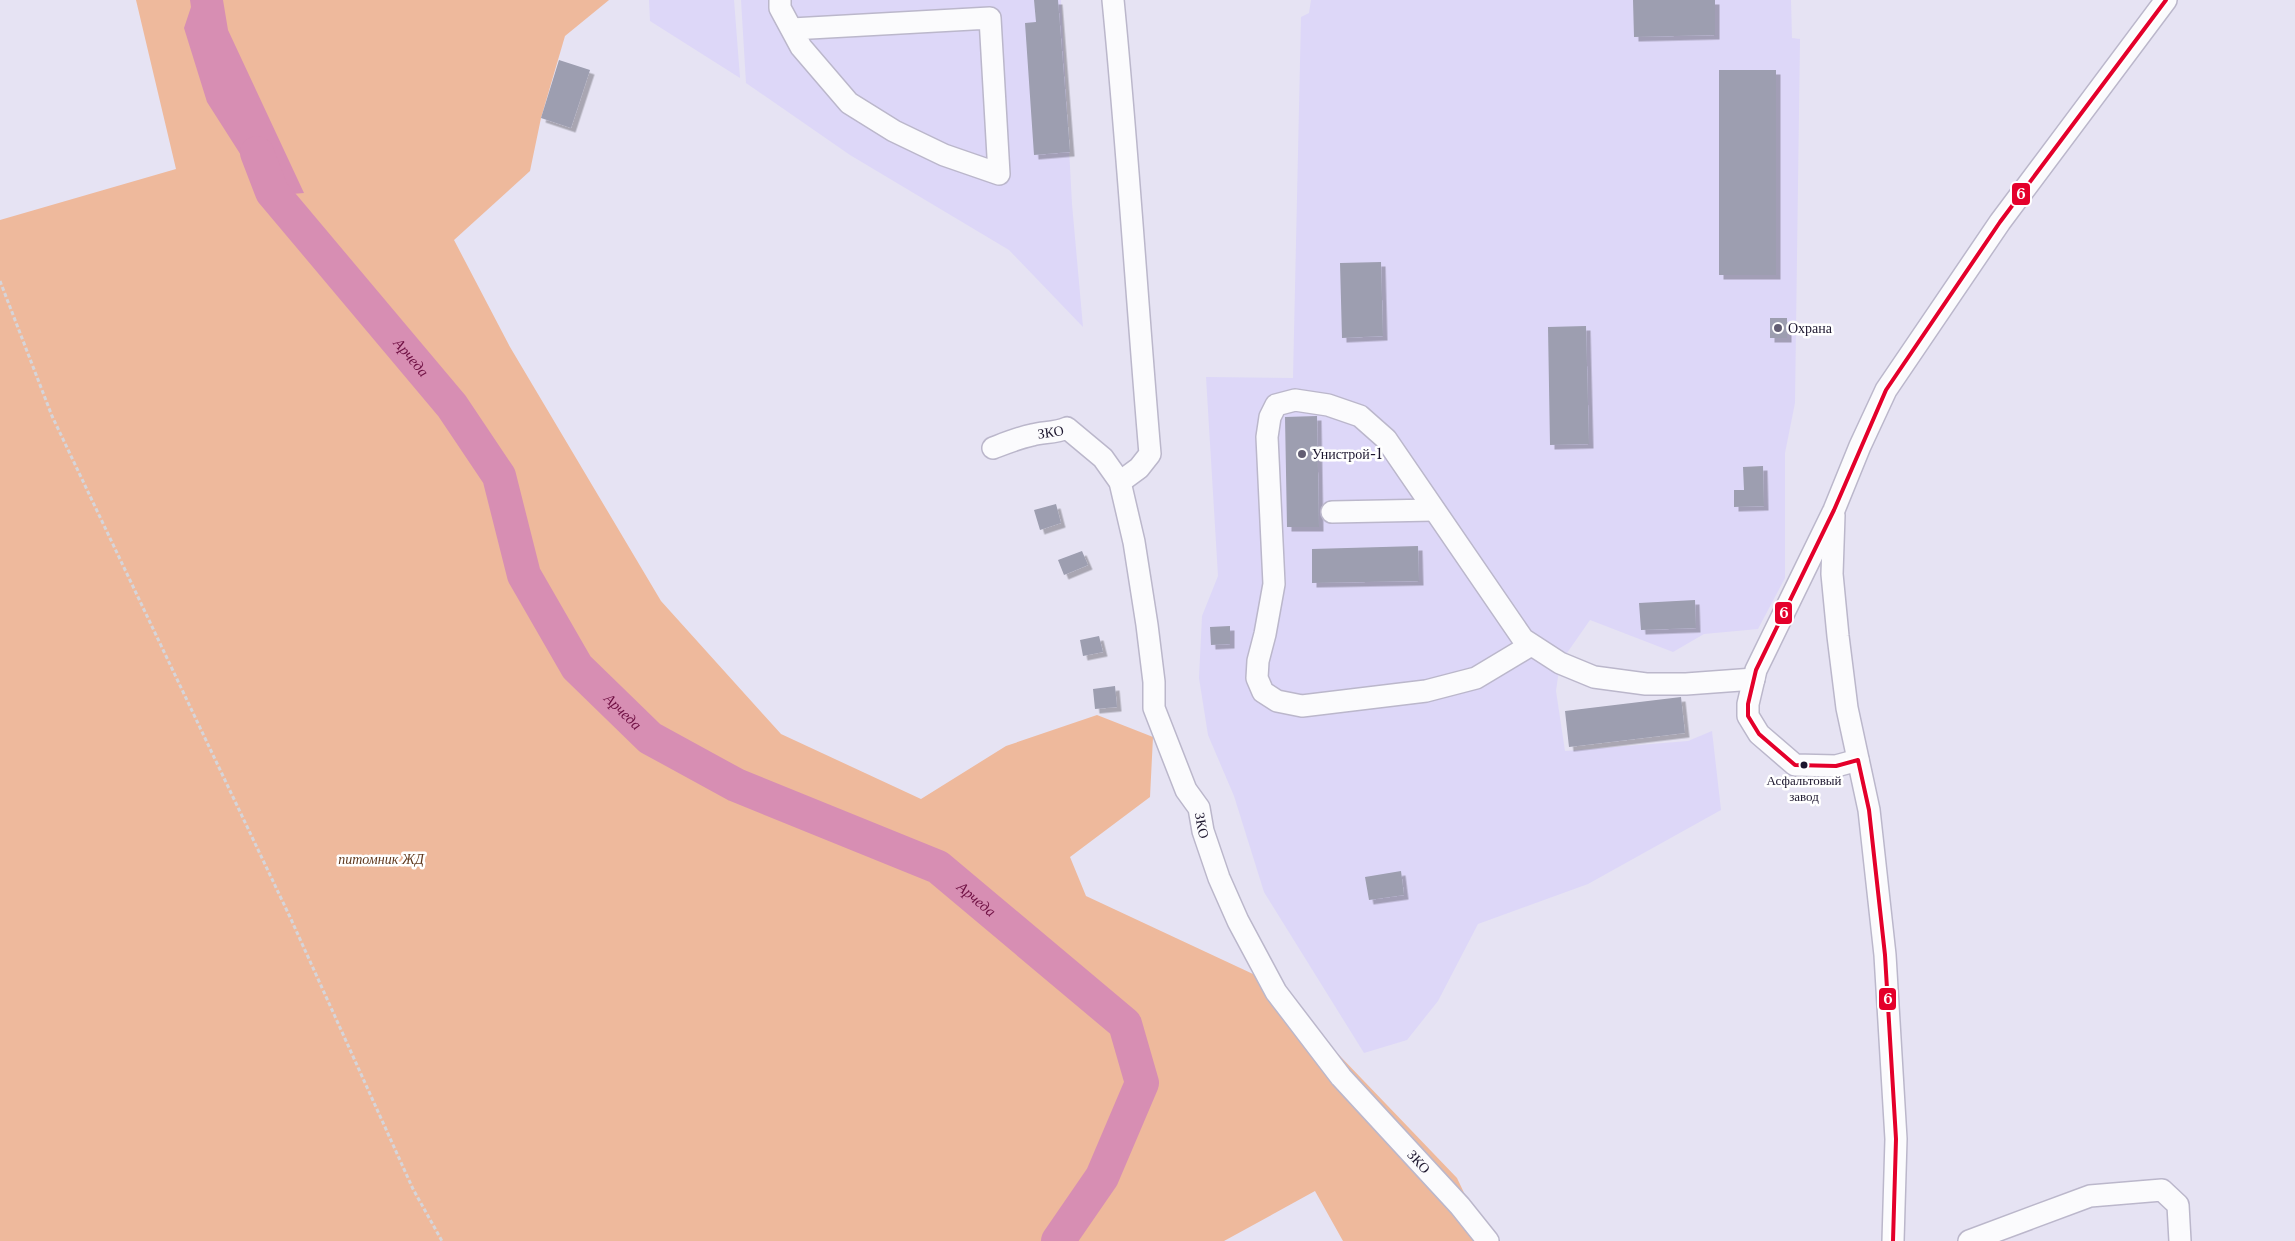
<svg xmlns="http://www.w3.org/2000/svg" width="2295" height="1241" font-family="'Libre Baskerville',serif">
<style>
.built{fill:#ddd7f8}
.forest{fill:#eeb99c}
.water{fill:#d78eb3}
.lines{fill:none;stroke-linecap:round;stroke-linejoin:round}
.river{stroke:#d78eb3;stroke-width:34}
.building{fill:#9d9eb0;filter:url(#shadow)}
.minor-casing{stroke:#bbb7cb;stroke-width:24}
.path{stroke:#d6d5da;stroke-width:3;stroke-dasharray:4 2.5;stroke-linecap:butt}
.minor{stroke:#fbfbfd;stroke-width:21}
.bus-1-casing{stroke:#fff;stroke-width:8}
.bus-1{stroke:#e4002b;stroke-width:4}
.poi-dot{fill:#635e73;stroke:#fff;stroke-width:2}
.bus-dot{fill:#1c162e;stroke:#fff;stroke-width:2}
.labels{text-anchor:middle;stroke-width:5;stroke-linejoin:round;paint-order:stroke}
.bus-label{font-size:13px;fill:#1c162e;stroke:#fff}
.poi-label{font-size:14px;fill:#1c162e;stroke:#fff;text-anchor:start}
.street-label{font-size:14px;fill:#1c162e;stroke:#fff}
.park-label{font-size:14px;font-style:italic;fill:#613a1f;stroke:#fff}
.water-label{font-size:15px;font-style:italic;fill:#701144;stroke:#fff}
.line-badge{stroke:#fff;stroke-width:2}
.badge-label{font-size:14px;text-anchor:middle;font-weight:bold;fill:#fff}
</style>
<defs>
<filter id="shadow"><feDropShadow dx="4.5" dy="4.5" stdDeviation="0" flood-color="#0004"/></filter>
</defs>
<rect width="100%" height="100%" fill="#e6e3f3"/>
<path class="built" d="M649,0H734L740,78L650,21Z
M741,0H1061L1072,204L1083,327L1009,250L850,155L746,83Z
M1311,0H1791L1792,38L1800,39L1795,403L1785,453V578L1758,629L1704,634L1673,652L1590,620L1560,663L1556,691L1565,751L1688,741L1712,731L1721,810L1588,884L1478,924L1438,1001L1407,1040L1364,1053L1264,892L1234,796L1208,735L1199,678L1202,616L1218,576L1206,377L1293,378L1301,17L1309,13Z"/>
<path class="forest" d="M136,0H609L565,36L541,118L530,171L454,240L510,347L661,601L781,734L921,799L1006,746L1097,715L1153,737L1150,797L1070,857L1086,896L1268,981L1457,1178L1487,1241H1343L1315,1191L1224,1241H0V220L176,169Z"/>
<path class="water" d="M190,0H223L228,30L304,193L267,196L207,102L184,28L191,7Z"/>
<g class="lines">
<path class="river" id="s1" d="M257,153L272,192L452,406L499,476L524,575L577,667L650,738L736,785L938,867L1125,1024L1142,1083L1102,1177L1058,1241"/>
</g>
<path class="building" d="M1034,0H1058L1070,152L1034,155L1025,23L1036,22Z
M1633,0H1715V35L1634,37Z
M559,60L590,70L571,128L541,118Z
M1719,70H1776V275H1719Z
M1381,262L1383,336L1342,338L1340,263Z
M1770,318H1787V338H1770Z
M1586,326L1589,444L1550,445L1548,327Z
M1317,416L1319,527H1287L1285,417Z
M1763,466L1764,506L1734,507V490H1744L1743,467Z
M1056,504L1061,523L1040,530L1034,510Z
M1418,546L1419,581L1312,583V549Z
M1082,551L1088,565L1064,575L1058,560Z
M1695,600L1696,628L1641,630L1639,603Z
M1230,626V644L1211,645L1210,627Z
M1099,636L1103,652L1083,656L1080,640Z
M1115,686L1117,707L1095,709L1093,689Z
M1681,697L1685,733L1569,747L1565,711Z
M1401,871L1404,895L1369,900L1365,877Z"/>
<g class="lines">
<defs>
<g id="minor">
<path d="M780,0V8L801,47L849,103L894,131L944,155L999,174L990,18L792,29"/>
<path d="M1113,0C1128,151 1137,303 1150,454L1139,468L1120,482"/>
<path id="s2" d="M993,448C1006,443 1018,438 1032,435C1044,432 1055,433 1067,428L1103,458L1120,482L1134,542L1147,625L1154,682V708L1186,790L1199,808L1203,831L1219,878L1238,921L1276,992L1341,1077L1460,1206L1488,1241"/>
<path d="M1332,512L1434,510"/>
<path d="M1834,515L1832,574L1838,636L1847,708L1869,810L1885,955L1896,1139L1893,1241"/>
<path d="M1531,645L1476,678L1426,691L1302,706L1277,701L1263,692L1257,678L1258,661L1265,634L1274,584L1267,437L1270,417L1276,405L1295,400L1328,405L1360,416L1386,439L1523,639L1560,663L1594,677L1646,684H1686L1754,679"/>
<path d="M1858,760L1836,766L1795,765L1759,734L1748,716V704L1756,670L1834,510L1860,446L1886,390L2000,222L2166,0"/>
<path d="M1969,1241L2090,1196L2162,1190L2178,1205L2180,1241"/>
</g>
</defs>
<use href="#minor" class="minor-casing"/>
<path class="path" d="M0,281L52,416L290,917L413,1189L442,1241"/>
<use href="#minor" class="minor"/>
<defs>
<path id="bus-1" d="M1893,1241L1896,1139L1885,955L1869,810L1858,760L1836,766L1795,765L1759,734L1748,716V704L1756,670L1834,510L1886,390L2000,222L2166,0"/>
</defs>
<use href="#bus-1" class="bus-1-casing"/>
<use href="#bus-1" class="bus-1"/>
</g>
<g class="poi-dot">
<circle cx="1778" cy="328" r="5"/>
<circle cx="1302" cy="454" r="5"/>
</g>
<circle class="bus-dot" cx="1804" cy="765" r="4.5"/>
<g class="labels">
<g class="bus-label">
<text x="1804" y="785">Асфальтовый<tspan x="1804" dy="16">завод</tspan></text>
</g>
<g class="poi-label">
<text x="1788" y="333">Охрана</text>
<text x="1312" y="459">Унистрой-1</text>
</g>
<g class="street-label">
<text dy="5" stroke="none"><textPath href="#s2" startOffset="60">ЗКО</textPath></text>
<text dy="5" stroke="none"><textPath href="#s2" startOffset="510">ЗКО</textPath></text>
<text dy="5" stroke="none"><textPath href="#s2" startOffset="915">ЗКО</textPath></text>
</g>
<g class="park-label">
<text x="381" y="864">питомник ЖД</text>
</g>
<g class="water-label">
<text dy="5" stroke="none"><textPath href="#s1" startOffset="258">Арчеда</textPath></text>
<text dy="5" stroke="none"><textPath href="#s1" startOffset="678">Арчеда</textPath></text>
<text dy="5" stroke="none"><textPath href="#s1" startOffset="1082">Арчеда</textPath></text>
</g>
</g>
<g class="line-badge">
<rect x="2011" y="182" width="20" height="24" rx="5" fill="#e4002b"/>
<rect x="1774" y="601" width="19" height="24" rx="5" fill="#e4002b"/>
<rect x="1878" y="987" width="19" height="24" rx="5" fill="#e4002b"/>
</g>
<g class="badge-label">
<text x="2021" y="199">6</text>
<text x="1784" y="618">6</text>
<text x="1888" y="1004">6</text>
</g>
</svg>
